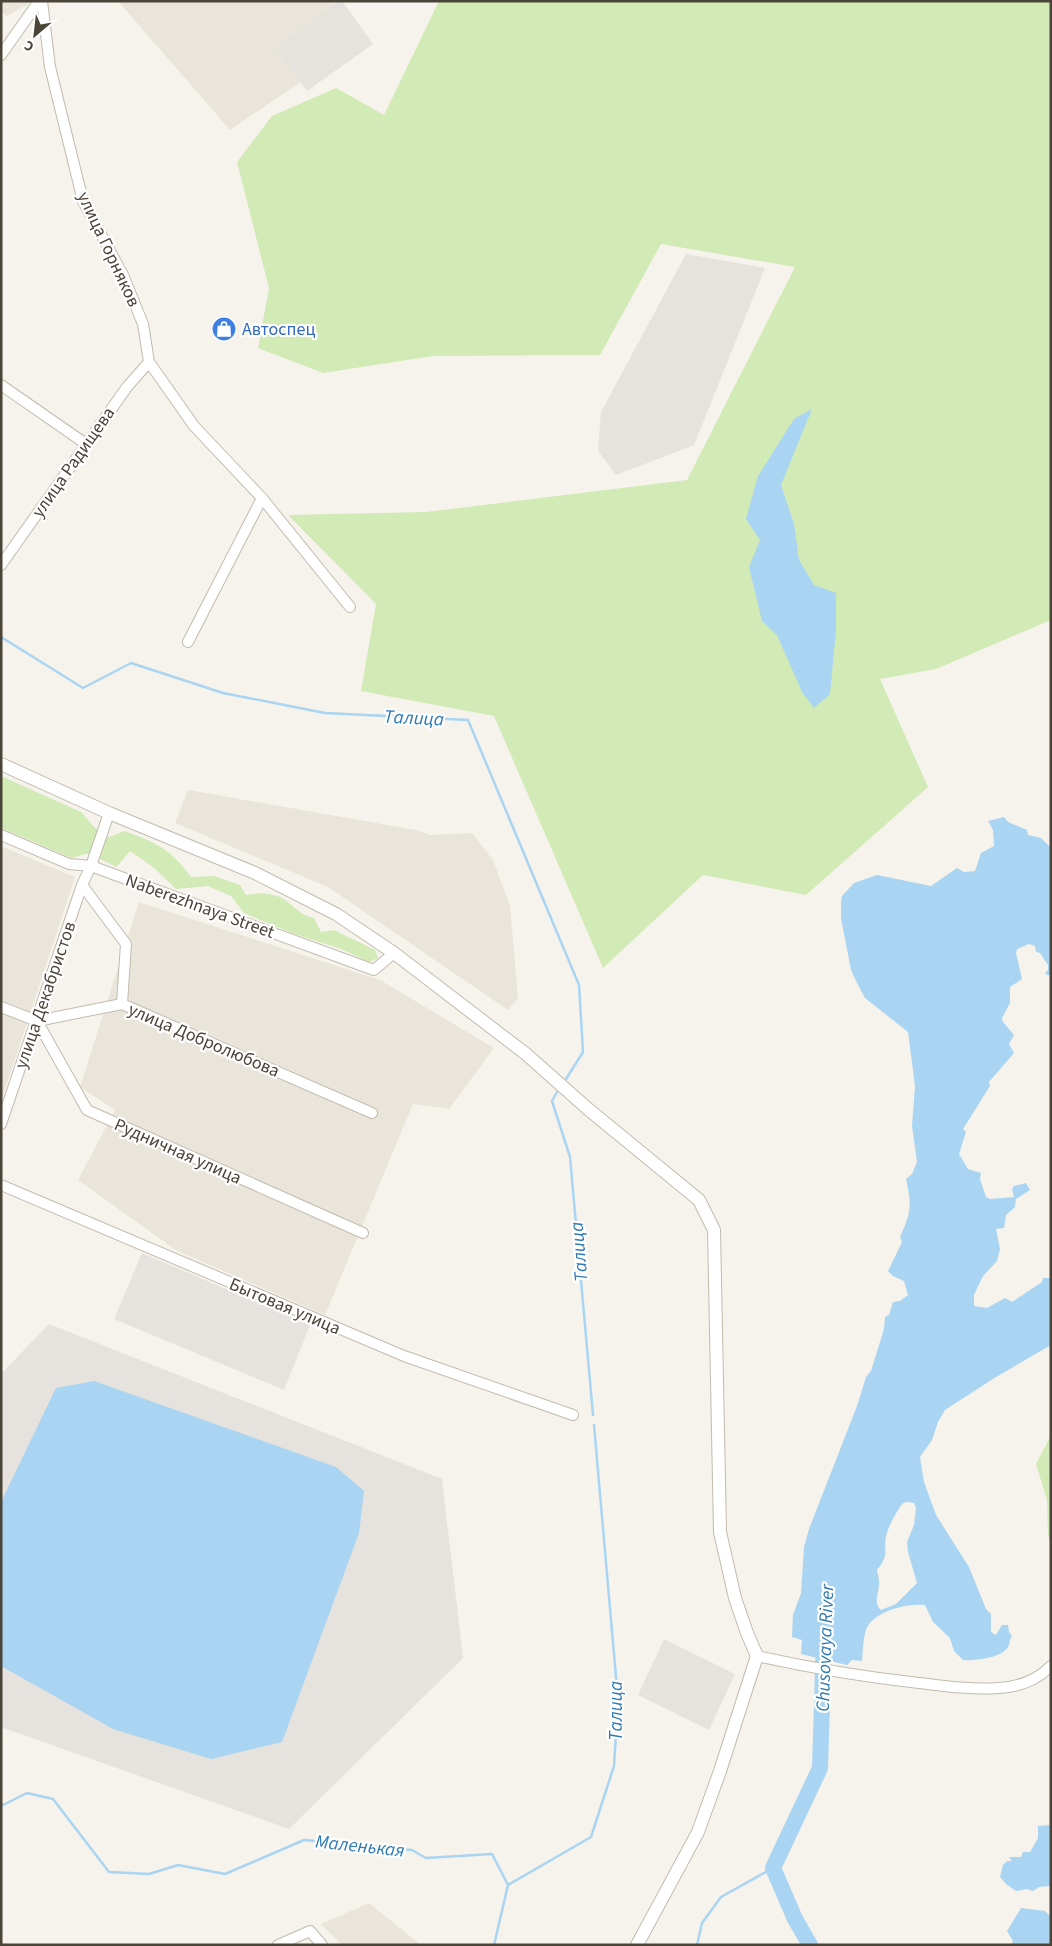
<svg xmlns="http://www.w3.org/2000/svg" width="1052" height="1946" font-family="'Source Sans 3',sans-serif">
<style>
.residential{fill:#eae5da}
.industrial{fill:#e6e2dd}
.green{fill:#d2eab5}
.water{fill:#a9d4f2;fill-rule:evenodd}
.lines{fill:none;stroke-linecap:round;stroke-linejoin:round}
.stream{stroke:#a9d4f2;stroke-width:2.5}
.river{stroke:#a9d4f2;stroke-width:16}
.minor-casing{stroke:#c2bbae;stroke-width:12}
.tertiary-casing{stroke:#c2bbae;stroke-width:14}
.minor{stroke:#fff;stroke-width:10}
.tertiary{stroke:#fff;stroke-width:12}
.labels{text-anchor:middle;stroke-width:4.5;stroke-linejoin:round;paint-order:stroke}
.street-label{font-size:18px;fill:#4b4439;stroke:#fff}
.shop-label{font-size:18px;fill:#366cbe;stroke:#fff;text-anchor:start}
.water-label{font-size:19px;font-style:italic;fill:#2e7ab2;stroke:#fff}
</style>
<rect width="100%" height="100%" fill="#f6f3ec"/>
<path class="residential" d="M1,1H28V4L7,16L1,11Z
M118,1H332L361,41L230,130Z
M188,790L416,830L430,835L472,833L493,860L510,906L518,998L508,1010L328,887L175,823Z
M1,846L75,877L1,1102Z
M139,902L380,980L494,1048L449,1109L413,1104L325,1315L177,1251L78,1180L115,1110L80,1087Z
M369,1903L421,1945H342L321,1924Z"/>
<path class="industrial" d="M339,1H342L373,44L307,91L275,48Z
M686,254L765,268L694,445L616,475L598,451L601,412Z
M142,1253L310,1325L284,1390L114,1319Z
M49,1324L442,1479L463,1658L289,1829L1,1727V1374Z
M664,1639L735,1674L709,1730L638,1695Z"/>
<path class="green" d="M439,1H1051V620L936,669L880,679L928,787L806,895L703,875L603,968L494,716L361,691L376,604L288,515L426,512L687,480L795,267L661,244L600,355L433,356L323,373L258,348L269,288L237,162L272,116L336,88L384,115Z
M1,776L81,812L95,828L109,837L125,831C156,843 171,849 191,877L214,876L240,885L246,895C259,893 273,892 285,900C297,908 298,914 314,918L321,932L334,930L375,950L378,958L369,962L341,949L292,933L244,913L231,896L208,886L176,889L153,867L130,851L116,867L89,853L72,858L1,828Z
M1051,1435V1545L1048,1534L1047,1500L1036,1464Z"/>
<path class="water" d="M812,409L781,485L794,524L799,560L814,585L836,593V630L830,694L814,708L802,692L777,635L762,621L749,567L760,540L746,519L758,476L794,419Z
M1004,817L1008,822L1027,830L1028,835L1041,838L1051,848V975H1047L1045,973L1048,970V965L1040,953L1036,952L1035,946L1029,944L1017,949L1016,953L1022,979L1010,987V1003L1002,1018L1003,1022L1014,1035L1009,1044L1014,1053L989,1082L990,1086L963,1129L966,1132L959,1154L968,1169L981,1173L980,1179L986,1197L990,1199L1014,1197L1012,1189L1014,1186L1026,1183L1030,1190L1016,1199L1015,1207L1006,1215L1004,1228L996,1229L1000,1249L997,1261L983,1276L974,1295V1306L987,1308L1005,1298L1012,1302L1042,1282L1043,1278H1051V1345L996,1377L945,1410L938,1422L932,1440L920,1457L924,1482L936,1515L969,1567L986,1609L991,1614V1632L996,1635L1002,1625H1008L1009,1632L1012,1636C1009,1640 1010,1644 1008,1647C1002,1658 974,1661 963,1660L954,1651L950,1638L933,1622L925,1605C907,1603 873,1611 866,1630C863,1639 863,1651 862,1661L852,1660L847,1665L801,1654L802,1640L792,1637L793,1615L801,1593L804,1547L809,1529L857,1406L866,1377L871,1371L884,1329L885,1317L889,1315L893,1302L900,1301L908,1295L904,1281L893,1276L888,1271L902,1242L900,1237C911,1212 912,1206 906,1179L912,1174L917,1162L912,1126L915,1086L908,1032L865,998L857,983L851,970L841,918V901L842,896L854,883L877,875L931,886L957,868L964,872L975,871L981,853L994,846L993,830L988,821ZM908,1502L914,1503L916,1508L914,1525L907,1542L908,1552L917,1583L896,1604L881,1610C872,1602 880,1593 879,1582C879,1579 878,1574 877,1570C890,1554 883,1553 886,1536C889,1525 896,1512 903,1503Z
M94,1381L336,1467L364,1491L359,1533L282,1742L211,1759L113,1729L1,1666V1502L56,1388Z
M1051,1825V1886L1039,1887L1033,1891L1027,1889L1016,1891L1006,1884L1000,1877L1003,1865L1007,1861H1012L1009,1857H1021L1023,1852H1030L1038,1838V1826Z
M1021,1908L1045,1911L1051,1917V1945H1011L1013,1941L1007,1931Z"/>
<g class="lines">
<path class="stream" d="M1,637L83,688L131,663L223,693L325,713L468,720L579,985L583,1052L566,1079
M557,1092L552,1101L570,1157L593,1415
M1,1806L27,1793L53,1799L109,1872L149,1874L178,1865L225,1874L304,1840L412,1850L426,1858L492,1854L508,1885
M494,1945L508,1885L591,1837L614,1766L618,1700L594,1425
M697,1945L702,1923L721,1897L773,1868"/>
<path class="river" d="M810,1945L795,1919L773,1868L820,1768L824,1637"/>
<defs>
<path id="minor" d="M42,1L50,67L83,201L123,275L143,324L149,362L194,426L262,498L350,607
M1,55L39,1
M1,385L86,444
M1,565L127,387L149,362
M188,642L262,498
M1,835L69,864L91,866L374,970L394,953
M82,885L126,944L122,1004
M1,1007L37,1021L122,1004L372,1113
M37,1021L87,1110L363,1233
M1,1124L82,885L91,866L109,813
M1,1185L404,1356L573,1415
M757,1656C811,1668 864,1677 919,1683C946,1686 972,1690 999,1688C1018,1687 1037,1680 1051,1666
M278,1945L310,1931L322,1945"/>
<path id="tertiary" d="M1,764L109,813L255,873L336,914L394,953L526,1054L588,1109L699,1200L714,1230L720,1532L735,1598L747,1633L757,1656L720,1771L698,1832L637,1945"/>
</defs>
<use href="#minor" class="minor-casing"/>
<use href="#tertiary" class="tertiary-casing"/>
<use href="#minor" class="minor"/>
<use href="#tertiary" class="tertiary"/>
</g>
<defs>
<symbol id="shop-disc" viewBox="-11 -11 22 22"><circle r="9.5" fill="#3f7fe0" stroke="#fff"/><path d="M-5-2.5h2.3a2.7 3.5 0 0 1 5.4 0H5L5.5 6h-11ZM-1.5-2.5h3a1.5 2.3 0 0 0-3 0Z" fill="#fff"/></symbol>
</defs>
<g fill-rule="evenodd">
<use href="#shop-disc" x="210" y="315" width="28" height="28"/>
</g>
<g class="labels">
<g class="street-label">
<text transform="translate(109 249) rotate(65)" y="6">улица Горняков</text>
<text transform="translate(73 462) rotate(-55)" y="6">улица Радищева</text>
<text transform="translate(200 906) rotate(20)" y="6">Naberezhnaya Street</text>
<text transform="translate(45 995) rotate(-71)" y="6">улица Декабристов</text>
<text transform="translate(204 1040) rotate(23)" y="6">улица Добролюбова</text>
<text transform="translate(178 1151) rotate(24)" y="6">Рудничная улица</text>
<text transform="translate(285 1306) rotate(23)" y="6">Бытовая улица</text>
</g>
<g class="shop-label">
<text x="242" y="335">Автоспец</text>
</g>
<g class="water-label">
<text transform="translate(414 717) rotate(3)" y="7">Талица</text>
<text transform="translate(578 1252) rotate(-95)" y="7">Талица</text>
<text transform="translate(824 1648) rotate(-88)" y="7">Chusovaya River</text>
<text transform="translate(615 1711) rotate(-90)" y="7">Талица</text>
<text transform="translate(360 1845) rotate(6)" y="7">Маленькая</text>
</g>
</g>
<rect width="1052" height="1946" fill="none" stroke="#4b4439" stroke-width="5"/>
<g transform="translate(35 35) rotate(208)" stroke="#ffffff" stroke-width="4" paint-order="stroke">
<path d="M0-4L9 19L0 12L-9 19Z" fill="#4b4439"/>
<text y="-8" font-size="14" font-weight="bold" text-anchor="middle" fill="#4b4439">С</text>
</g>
</svg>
